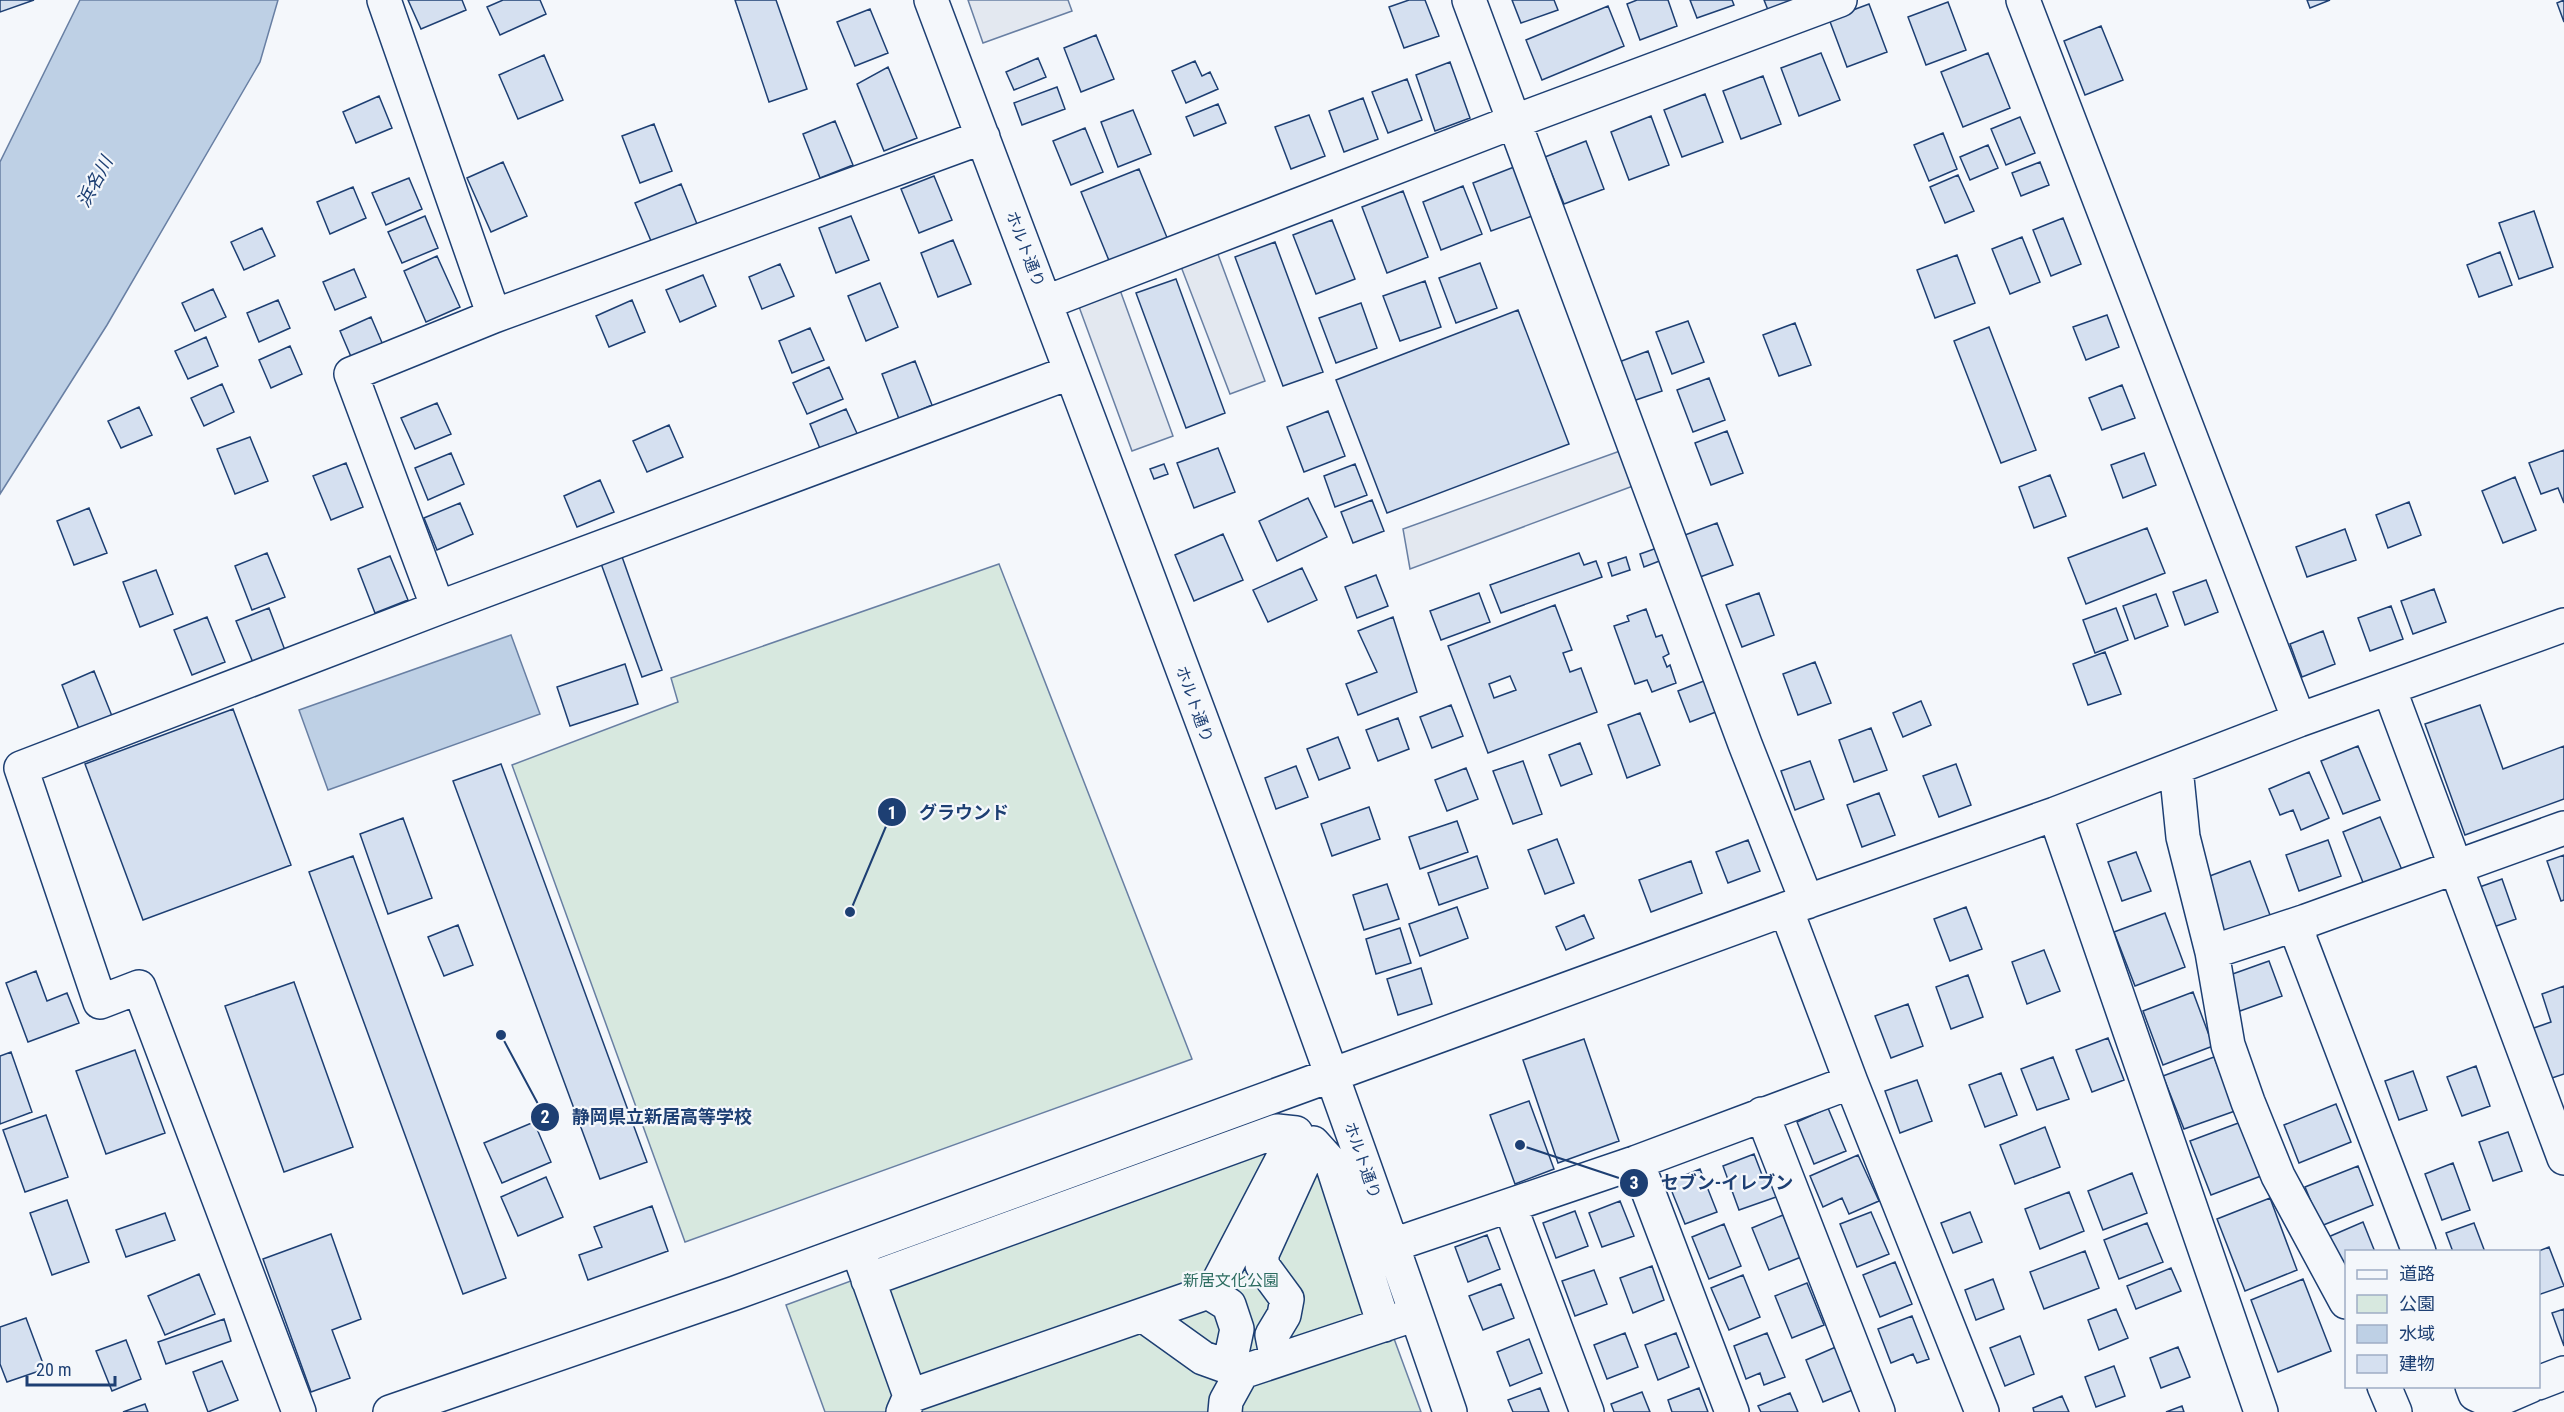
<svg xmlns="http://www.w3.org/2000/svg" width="2564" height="1412" font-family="'Roboto Condensed','Noto Sans JP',sans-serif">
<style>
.green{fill:#d7e8df;stroke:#687fa3;stroke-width:1.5}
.parking{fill:#e3e8f0;stroke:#687fa3;stroke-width:1.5}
.water{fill:#bed0e5;stroke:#687fa3;stroke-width:1.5}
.building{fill:#d5e0f0;stroke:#1d3f73;stroke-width:1.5;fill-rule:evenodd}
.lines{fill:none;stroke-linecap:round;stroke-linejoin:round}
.minor-casing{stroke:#1d3f73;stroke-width:36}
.minor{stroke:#f4f7fb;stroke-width:33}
.labels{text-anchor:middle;stroke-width:4.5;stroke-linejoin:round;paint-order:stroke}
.street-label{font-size:16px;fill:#1d3f73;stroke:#f4f7fb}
.park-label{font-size:16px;fill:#2c6c60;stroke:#f4f7fb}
.water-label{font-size:18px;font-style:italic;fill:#1d3f73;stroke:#f4f7fb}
.leader{fill:none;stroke:#1d3f73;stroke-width:2}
.callout-dot{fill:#1d3f73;stroke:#f4f7fb;stroke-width:2}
.mark-label{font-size:18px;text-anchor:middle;font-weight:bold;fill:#fff}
.callout-label{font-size:18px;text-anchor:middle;font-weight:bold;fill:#1d3f73;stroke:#f4f7fb;stroke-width:4.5;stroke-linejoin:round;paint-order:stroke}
</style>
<rect width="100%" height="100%" fill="#f4f7fb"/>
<path class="green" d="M999,564L1192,1059L685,1242L512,765L678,702L671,678Z
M1283,1121L1318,1132L1421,1412H825L786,1305Z"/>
<path class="parking" d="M968,0H1068L1072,11L983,43Z
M1216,249L1265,381L1230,394L1180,264Z
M1120,290L1173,436L1132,451L1078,304Z
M1620,451L1633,486L1410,569L1403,529Z"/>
<path class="water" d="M80,0H278L260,62L107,325L0,494V162Z
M511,635L540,714L328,790L299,710Z"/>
<path class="building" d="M0,0H34L0,12Z
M408,0H462L466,10L421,29Z
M503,0H540L546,14L500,35L487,7Z
M735,0H776L807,89L769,102Z
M1409,0H1425L1439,36L1404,48L1389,7Z
M1512,0H1554L1558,10L1521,23Z
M1637,0H1668L1677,26L1640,40L1627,4Z
M1690,0H1732L1734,5L1697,18Z
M1764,0H1793L1768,10Z
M2307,0H2330L2310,8Z
M2564,0V22L2557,3Z
M1948,2L1966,50L1926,65L1908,17Z
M1869,4L1887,52L1847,67L1829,19Z
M1608,6L1624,46L1542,80L1526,40Z
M870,9L888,53L855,66L837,22Z
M2101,26L2123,80L2085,95L2064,41Z
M1096,35L1114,79L1081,92L1064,48Z
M1821,53L1840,100L1799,116L1781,68Z
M1988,53L2010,108L1963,127L1941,72Z
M544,55L563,100L518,119L499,75Z
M1038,58L1046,77L1014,90L1006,72Z
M1195,61L1202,76L1210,72L1218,89L1186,103L1172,71Z
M1450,62L1470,118L1435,131L1416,75Z
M888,67L917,138L884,151L857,84Z
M1763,76L1781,124L1741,139L1723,91Z
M1407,79L1422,120L1388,133L1372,92Z
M1057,87L1065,109L1022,125L1014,103Z
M1705,94L1723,142L1682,157L1664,110Z
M379,96L392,128L356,143L343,112Z
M1363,98L1378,139L1344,152L1329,111Z
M1218,104L1226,123L1194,136L1186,117Z
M1133,110L1151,154L1118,167L1101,122Z
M1309,115L1325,156L1291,169L1275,127Z
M1651,116L1669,165L1629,180L1611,132Z
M2020,117L2035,153L2006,165L1991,129Z
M835,121L853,165L820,178L803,134Z
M654,124L672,171L640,183L622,136Z
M1085,128L1103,172L1071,185L1053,141Z
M1943,133L1957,169L1929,181L1914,145Z
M1586,141L1604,189L1564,204L1545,157Z
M1988,145L1998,168L1970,180L1960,157Z
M503,162L527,216L491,232L467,178Z
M2040,162L2049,185L2021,196L2012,173Z
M1514,167L1532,216L1491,231L1473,183Z
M1139,169L1168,240L1110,263L1081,192Z
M1958,175L1974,211L1945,223L1930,187Z
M934,176L952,220L919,233L901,189Z
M409,178L422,209L386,225L372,193Z
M681,184L699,229L654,248L635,203Z
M1463,186L1482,234L1441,250L1423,202Z
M353,187L366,218L330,234L317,202Z
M1403,191L1428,257L1387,273L1362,207Z
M2534,211L2553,267L2519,279L2499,223Z
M425,216L438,248L402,263L388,232Z
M851,216L869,260L836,273L819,228Z
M2063,218L2081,264L2051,276L2033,230Z
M1332,220L1355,279L1316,294L1293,235Z
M262,228L275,256L244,270L231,242Z
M2022,237L2040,282L2010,294L1992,249Z
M953,240L971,284L938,297L921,253Z
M1275,242L1323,372L1283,386L1235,257Z
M2500,252L2512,285L2479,297L2467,265Z
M1957,255L1975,303L1935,318L1917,270Z
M437,256L460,307L426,322L404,271Z
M1480,263L1497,308L1456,323L1439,278Z
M780,264L794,296L762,309L749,277Z
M354,269L366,297L335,310L323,282Z
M703,275L716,306L680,322L666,290Z
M1176,279L1225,413L1186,428L1136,293Z
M1425,281L1441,327L1400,341L1383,296Z
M880,283L898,327L866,341L848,296Z
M213,289L226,317L195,331L182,303Z
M278,300L290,328L259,342L247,313Z
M632,300L645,332L609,347L596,316Z
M1361,303L1377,348L1336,363L1319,318Z
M1518,310L1569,444L1387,513L1336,380Z
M2107,315L2119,347L2086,360L2073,327Z
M371,317L383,345L352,359L340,331Z
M1688,321L1704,362L1672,374L1656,332Z
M1795,323L1811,365L1779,376L1763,335Z
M1989,327L2036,450L2001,463L1954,341Z
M810,328L824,360L792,373L779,341Z
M206,337L218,366L188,379L175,351Z
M290,346L302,374L271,388L259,360Z
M1648,351L1662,391L1633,401L1619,362Z
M915,361L932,405L899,419L882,374Z
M829,367L843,399L807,414L793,383Z
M1709,378L1725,420L1693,432L1677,390Z
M222,384L234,412L204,426L191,398Z
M2122,385L2135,418L2102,430L2089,398Z
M437,403L451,434L415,449L401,418Z
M139,407L152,435L121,448L108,421Z
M846,409L860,440L823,456L810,424Z
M1328,411L1345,456L1304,472L1287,427Z
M669,425L683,457L647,472L633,441Z
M1727,431L1743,473L1711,485L1695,443Z
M250,437L268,481L235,494L217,449Z
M1218,448L1235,492L1194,508L1177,463Z
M2564,450V503L2558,488L2541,494L2529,463Z
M451,453L464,484L428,500L415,468Z
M2144,453L2156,485L2123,498L2111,465Z
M346,463L363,507L331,520L313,476Z
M1164,464L1168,474L1154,479L1150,469Z
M1355,464L1367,495L1335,507L1324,476Z
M2050,475L2066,516L2034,528L2019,487Z
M2515,477L2536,530L2503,543L2482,491Z
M600,480L614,512L577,527L564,496Z
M1308,498L1327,537L1277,561L1259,521Z
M1372,500L1384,531L1353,543L1341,512Z
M2409,502L2421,535L2388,548L2376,515Z
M460,503L473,534L437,550L424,518Z
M89,508L107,553L74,565L57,521Z
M1717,523L1733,565L1700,577L1685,535Z
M2147,528L2165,573L2086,604L2068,558Z
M2345,529L2356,560L2307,577L2296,547Z
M1223,534L1243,580L1194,601L1175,555Z
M1657,548L1662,560L1644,567L1640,554Z
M620,551L662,670L642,677L599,558Z
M267,553L285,597L252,610L235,566Z
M1579,553L1584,565L1596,561L1602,577L1501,613L1490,585Z
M390,556L408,600L375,613L358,569Z
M1626,557L1630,570L1612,576L1608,563Z
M1302,568L1317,600L1268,622L1253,590Z
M156,570L173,614L140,627L123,582Z
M1376,575L1388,606L1357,618L1345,587Z
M2206,580L2218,612L2185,625L2173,592Z
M2434,589L2446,622L2413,634L2401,601Z
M1479,593L1490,622L1441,640L1430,611Z
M1759,593L1774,635L1742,647L1726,605Z
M2156,594L2168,626L2135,639L2123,606Z
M1555,605L1572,650L1563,653L1570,672L1581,668L1597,712L1488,753L1448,646ZM1510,676L1516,690L1494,698L1489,684Z
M2391,606L2403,639L2370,651L2358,618Z
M269,608L286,653L254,665L236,621Z
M2116,608L2128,640L2095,653L2083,620Z
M1646,609L1656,637L1662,635L1669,654L1663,657L1667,667L1670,665L1676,683L1652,692L1647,680L1635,684L1614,626L1629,621L1627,616Z
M207,617L225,662L192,675L174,630Z
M1393,617L1417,692L1358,715L1346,684L1377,672L1358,631Z
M2323,631L2335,664L2302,677L2290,644Z
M2105,652L2121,694L2088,705L2073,664Z
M1815,662L1831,703L1798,715L1783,674Z
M625,664L638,704L570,726L557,687Z
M94,671L112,716L79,729L62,685Z
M1709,679L1721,710L1690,722L1678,691Z
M1921,701L1931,725L1903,737L1893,713Z
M1451,705L1463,736L1432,748L1420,717Z
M2480,705L2503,769L2564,746V799L2465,835L2425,724Z
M233,709L291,865L143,920L85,764Z
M1640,713L1660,765L1627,778L1608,725Z
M1398,718L1409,749L1378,761L1366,730Z
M1871,728L1887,770L1854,782L1839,740Z
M1338,737L1350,768L1319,780L1307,749Z
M1580,743L1592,774L1561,786L1549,755Z
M2358,746L2380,800L2343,814L2321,761Z
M1523,761L1542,814L1513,824L1493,771Z
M1810,761L1824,799L1795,810L1781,771Z
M501,764L647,1162L600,1179L453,781Z
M1956,764L1971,805L1939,817L1923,776Z
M1296,766L1308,797L1276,809L1265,778Z
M1466,768L1478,799L1447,811L1435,780Z
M2309,772L2329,818L2301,830L2293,810L2280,815L2269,789Z
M1879,793L1895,835L1862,847L1847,805Z
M1369,807L1380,839L1332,856L1321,824Z
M2380,817L2402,870L2364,885L2343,832Z
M403,818L432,898L388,914L360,834Z
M1457,821L1468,852L1420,869L1409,837Z
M1557,839L1574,883L1545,894L1528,850Z
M1748,840L1760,871L1728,883L1716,852Z
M2328,840L2341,876L2299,891L2286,855Z
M2136,852L2151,891L2122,901L2108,862Z
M2564,855V900L2561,901L2547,861Z
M353,856L506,1278L463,1294L309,872Z
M1477,856L1488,888L1439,905L1428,873Z
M1691,861L1702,893L1651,912L1639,880Z
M2250,861L2270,915L2220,934L2199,880Z
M2502,879L2516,919L2488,929L2474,889Z
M1387,884L1399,919L1364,930L1353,895Z
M1457,907L1468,938L1420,956L1409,924Z
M1966,907L1982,949L1950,961L1934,919Z
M2165,913L2185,967L2135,986L2114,932Z
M1584,915L1594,938L1566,950L1556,927Z
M458,925L473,965L444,976L428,937Z
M1400,928L1411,963L1376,974L1366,939Z
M2044,950L2060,991L2027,1004L2012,962Z
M2269,961L2282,996L2240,1011L2227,976Z
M1421,968L1432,1004L1398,1015L1387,979Z
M36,971L47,1001L67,993L79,1023L28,1042L6,983Z
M1968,975L1983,1017L1951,1029L1936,987Z
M294,982L353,1147L284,1172L225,1006Z
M2564,986V1074L2549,1079L2531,1029L2551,1022L2542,994Z
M2193,992L2213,1046L2163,1065L2143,1011Z
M1908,1004L1923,1046L1891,1058L1875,1016Z
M2108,1038L2124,1080L2092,1092L2076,1050Z
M1584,1039L1619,1141L1558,1163L1523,1060Z
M135,1050L165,1133L106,1154L76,1071Z
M11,1052L32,1112L0,1124V1056Z
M2053,1057L2069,1099L2037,1110L2021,1069Z
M2214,1057L2235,1111L2184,1129L2163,1076Z
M2476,1066L2490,1106L2462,1116L2447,1077Z
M2413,1071L2427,1110L2399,1120L2385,1081Z
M2001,1073L2017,1115L1985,1127L1969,1085Z
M1917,1080L1932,1121L1900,1133L1885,1091Z
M1529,1101L1554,1169L1515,1184L1490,1115Z
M2336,1104L2351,1142L2299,1163L2284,1125Z
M1828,1108L1846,1151L1814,1164L1797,1122Z
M46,1115L68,1177L25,1192L3,1130Z
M534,1122L551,1162L502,1183L484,1143Z
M2241,1122L2261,1176L2211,1195L2190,1141Z
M2045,1127L2060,1167L2015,1184L2000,1145Z
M2508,1132L2522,1171L2493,1181L2479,1142Z
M1754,1154L1764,1180L1772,1177L1779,1196L1739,1210L1723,1166Z
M1858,1155L1879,1201L1849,1214L1842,1198L1823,1207L1810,1176Z
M2453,1163L2470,1210L2442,1220L2425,1174Z
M2358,1166L2373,1205L2321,1226L2305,1187Z
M1700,1169L1717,1212L1685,1224L1668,1182Z
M2132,1173L2147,1213L2103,1230L2088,1191Z
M546,1177L563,1217L518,1236L501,1197Z
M2069,1192L2084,1231L2040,1249L2025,1209Z
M2270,1198L2297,1270L2245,1291L2217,1219Z
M67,1200L89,1262L52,1275L30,1213Z
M1620,1201L1634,1236L1602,1247L1589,1213Z
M652,1206L668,1251L588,1280L579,1255L602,1247L594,1227Z
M1575,1211L1588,1246L1556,1258L1543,1223Z
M1871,1212L1889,1254L1857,1267L1840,1224Z
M1970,1212L1982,1242L1953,1253L1941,1223Z
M165,1213L175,1240L126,1257L116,1230Z
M1783,1215L1801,1257L1769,1270L1752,1228Z
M2363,1222L2375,1252H2346V1287L2326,1238Z
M2147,1223L2163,1262L2119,1279L2104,1240Z
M2474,1223L2485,1252H2453L2446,1233Z
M1724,1224L1741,1266L1709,1279L1692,1237Z
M331,1234L361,1319L332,1330L350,1378L311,1392L263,1259Z
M1487,1235L1500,1269L1468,1282L1455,1247Z
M2549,1247L2564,1286L2538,1295V1252H2536Z
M2085,1251L2099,1288L2044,1309L2030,1272Z
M1895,1262L1912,1304L1880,1317L1863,1275Z
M1652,1266L1664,1300L1633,1313L1620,1278Z
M2171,1268L2181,1291L2136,1309L2127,1286Z
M1594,1270L1607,1304L1575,1316L1562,1281Z
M199,1274L215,1314L165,1335L148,1296Z
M1743,1275L1760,1317L1729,1330L1711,1288Z
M1993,1279L2004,1309L1976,1320L1965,1290Z
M2303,1279L2331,1351L2278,1372L2251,1300Z
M1807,1283L1824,1325L1792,1338L1775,1296Z
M1501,1284L1514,1318L1483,1330L1469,1296Z
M2116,1309L2128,1338L2099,1350L2088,1320Z
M2564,1309V1346L2552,1313Z
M1912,1316L1929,1359L1917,1363L1913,1354L1891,1363L1878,1329Z
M26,1318L45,1369L7,1382L0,1364V1327Z
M224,1319L231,1341L166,1364L158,1342Z
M1625,1333L1638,1367L1607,1379L1594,1345Z
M1676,1333L1689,1367L1658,1380L1645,1345Z
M1767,1333L1785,1377L1764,1385L1760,1373L1746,1379L1734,1346Z
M2020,1336L2034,1374L2005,1386L1990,1348Z
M1529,1339L1542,1373L1510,1386L1497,1352Z
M126,1340L141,1379L112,1391L96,1351Z
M1838,1346L1855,1389L1823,1402L1806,1360Z
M2178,1347L2190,1377L2161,1388L2150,1358Z
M222,1361L238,1400L208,1412L193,1372Z
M2114,1366L2125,1396L2096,1407L2085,1377Z
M1540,1388L1549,1412H1513L1508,1400Z
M1699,1388L1708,1412H1672L1668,1400Z
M1642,1392L1650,1412H1614L1611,1404Z
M1790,1393L1798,1412H1761L1758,1406Z
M2062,1396L2069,1412H2034L2033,1408Z
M145,1404L148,1412H123Z
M2182,1406L2184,1412H2166Z"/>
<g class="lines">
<defs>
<path id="minor" d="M384,0L494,316
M931,0C1107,470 1288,937 1450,1412
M1469,0L1745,744L1807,902
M2023,0L2299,720
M1047,302L1513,122L1840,0
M438,608L351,374L494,316L983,137
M2389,688L2564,1158
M2176,768L2183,837L2212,952L2228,1045L2248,1102L2278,1176L2346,1302
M2055,814L2261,1412
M1786,909L1851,1082L1982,1412
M2212,952L2306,921
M1762,1114L1878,1412
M1313,1143L1332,1164L1384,1325
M1637,1162L1732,1412
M1510,1206L1587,1412
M1393,1245L1637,1162L1851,1082
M2419,1252L2298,934L2306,921L2564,828
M861,1259L910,1396L903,1412
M868,1280L1277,1131L1296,1133L1214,1290L910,1396
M1208,1292L1229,1305L1237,1329L1229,1367
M1143,1315L1203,1358L1242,1372
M1277,1360L1272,1335L1284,1315L1287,1299L1262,1265V1254L1304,1162
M2538,1383L2564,1373
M2384,1386L2395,1412
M2472,1386L2475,1394L2493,1402L2530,1386
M299,1412L139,987L100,1002L21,768L438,608L1071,372
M390,1412L735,1293L1786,909L2055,814L2299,720L2564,625
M1225,1412L1226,1401L1242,1372L1416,1314"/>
</defs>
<use href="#minor" class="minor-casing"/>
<use href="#minor" class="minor"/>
</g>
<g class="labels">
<g class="street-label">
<text transform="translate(1026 249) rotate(69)" y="6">ホルト通り</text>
<text transform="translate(1195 704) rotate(70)" y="6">ホルト通り</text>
<text transform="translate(1363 1160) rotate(71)" y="6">ホルト通り</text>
</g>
<g class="park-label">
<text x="1231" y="1286">新居文化公園</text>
</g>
<g class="water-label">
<text transform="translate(95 182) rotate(-62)" y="6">浜名川</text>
</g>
</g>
<path class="leader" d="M850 912L892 812M501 1035L545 1117M1520 1145L1634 1183"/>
<g class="callout-dot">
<circle cx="850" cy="912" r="6"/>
<circle cx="501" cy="1035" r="6"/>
<circle cx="1520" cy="1145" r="6"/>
<circle cx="892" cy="812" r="15"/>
<circle cx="545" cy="1117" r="15"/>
<circle cx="1634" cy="1183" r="15"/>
</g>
<g class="mark-label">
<text x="892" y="819">1</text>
<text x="545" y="1123">2</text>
<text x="1634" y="1189">3</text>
</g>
<g class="callout-label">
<text x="964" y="819">グラウンド</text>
<text x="662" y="1123">静岡県立新居高等学校</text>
<text x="1727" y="1189">セブン-イレブン</text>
</g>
<rect x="2345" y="1250" width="195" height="138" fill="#f4f7fb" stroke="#9eadc5" stroke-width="1.5"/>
<rect x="2357" y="1270" width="30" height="9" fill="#f4f7fb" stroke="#9eadc5" stroke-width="1.5"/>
<text x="2399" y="1280" font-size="18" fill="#1d3f73">道路</text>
<rect x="2357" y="1295" width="30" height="18" fill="#d7e8df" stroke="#9eadc5" stroke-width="1.5"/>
<text x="2399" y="1310" font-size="18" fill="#1d3f73">公園</text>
<rect x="2357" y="1325" width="30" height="18" fill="#bed0e5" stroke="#9eadc5" stroke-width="1.5"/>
<text x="2399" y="1340" font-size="18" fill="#1d3f73">水域</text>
<rect x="2357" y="1355" width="30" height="18" fill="#d5e0f0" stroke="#9eadc5" stroke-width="1.5"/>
<text x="2399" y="1370" font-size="18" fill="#1d3f73">建物</text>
<path d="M27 1376v9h88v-9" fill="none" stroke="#1d3f73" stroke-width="3"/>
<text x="36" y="1376" font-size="18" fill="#1d3f73" stroke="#f4f7fb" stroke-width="4.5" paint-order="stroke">20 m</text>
</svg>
